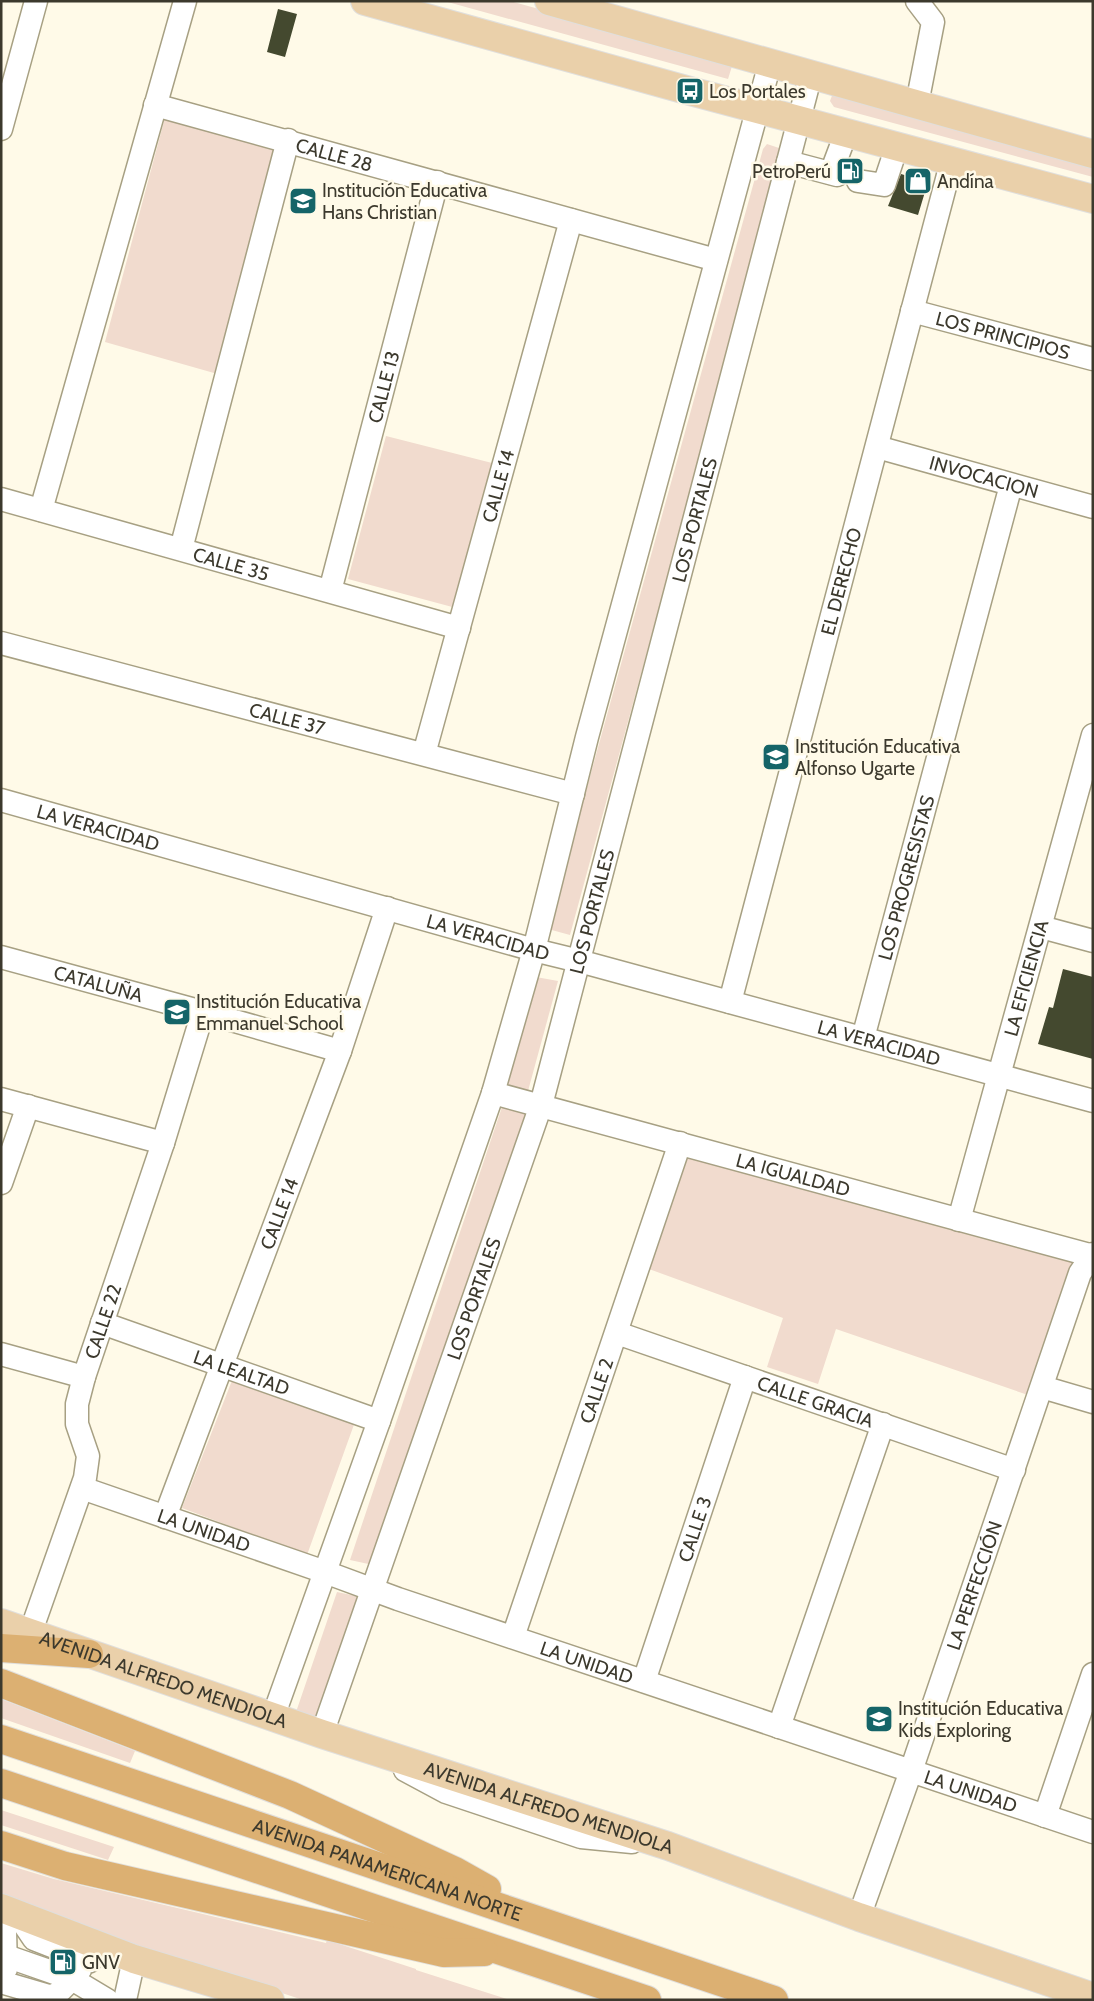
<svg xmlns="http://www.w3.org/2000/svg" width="1094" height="2001" font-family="Cabin,sans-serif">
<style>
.green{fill:#f1dbce}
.building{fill:#44492f}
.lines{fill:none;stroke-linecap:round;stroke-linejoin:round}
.minor-casing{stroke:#a7a083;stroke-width:25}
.major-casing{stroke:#e0dfdd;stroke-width:30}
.highway-casing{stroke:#e0dfdd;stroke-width:30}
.minor{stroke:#fff;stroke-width:22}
.major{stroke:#ead0aa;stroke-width:28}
.highway{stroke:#dcb072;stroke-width:28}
.labels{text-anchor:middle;stroke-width:5;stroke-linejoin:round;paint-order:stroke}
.poi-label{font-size:19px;fill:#3c392d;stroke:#fffae8;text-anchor:start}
.street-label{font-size:19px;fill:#3c392d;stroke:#fffae8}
</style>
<rect width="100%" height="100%" fill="#fffae8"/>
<path class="green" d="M444,1H510L733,63L728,79Z
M833,93L1093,158V177L834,107L830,101Z
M166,114L277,144L221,375L105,342Z
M767,144L782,149V155L570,935L548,929L763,149Z
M386,436L496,464L456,608L348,579Z
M536,977L558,981L528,1091L504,1087Z
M507,1103L527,1113L373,1565L350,1560L502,1107Z
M686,1157L1076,1258L1028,1395L836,1329L818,1384L767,1367L783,1318L649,1269Z
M233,1378L356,1419L307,1555L182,1508Z
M337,1592L356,1596L358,1602L317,1722L295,1715Z
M1,1699L135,1751L130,1763L1,1718Z
M1,1810L114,1847L108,1860L1,1825Z
M1,1863L54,1879L326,1943L327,1940L416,1969V1970L510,2000H303L29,1909L1,1896Z"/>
<path class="building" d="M278,9L297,14L285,57L267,52Z
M901,174L928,182L918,215L888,206Z
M1063,969L1093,977V1059L1038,1044L1049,1007L1053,1008Z"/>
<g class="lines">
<defs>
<g id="minor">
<path d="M917,1L933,22L917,104"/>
<path id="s1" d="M155,105L716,260"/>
<path d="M1,129L36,1"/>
<path d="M788,162L837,175"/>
<path d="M831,173L846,133"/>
<path d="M858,181L884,185L897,146"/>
<path id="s2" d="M912,311L1093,359"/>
<path id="s3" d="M877,447L1093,507"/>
<path id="s4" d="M1,499L459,628"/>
<path d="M41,510L185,1"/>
<path d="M181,549L288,140"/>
<path id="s5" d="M330,591L437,182"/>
<path id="s6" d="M1,643L573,794"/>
<path id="s7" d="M424,754L571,220"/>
<path id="s8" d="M1,800L534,950L579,961L1093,1101"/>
<path d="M1041,927L1093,941"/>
<path id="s9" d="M1,957L203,1012L340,1051"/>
<path id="s10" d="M730,1002L952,160"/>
<path id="s11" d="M863,1038L1011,485"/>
<path id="s12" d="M493,1093L1093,1256"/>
<path d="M1,1099L163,1143"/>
<path d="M1,1183L28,1106"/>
<path id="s13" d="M959,1220L1093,735"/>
<path id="s14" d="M102,1323L379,1421"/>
<path id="s15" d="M617,1333L1014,1470"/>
<path d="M1,1354L84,1377"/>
<path d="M1042,1387L1093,1402"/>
<path id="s16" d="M82,1488L325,1572L398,1599L1093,1832"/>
<path id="s17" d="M165,1517L340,1051L387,908"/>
<path id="s18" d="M30,1634L85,1478L88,1456L77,1424V1404L84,1377L163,1143L203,1012"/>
<path id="s19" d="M513,1637L680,1143"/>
<path id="s20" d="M644,1681L745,1377"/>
<path d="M273,1717L379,1421L493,1093L534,950L587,737L770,63"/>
<path d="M779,1727L883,1424"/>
<path id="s21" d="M322,1734L541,1105L811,74"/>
<path d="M405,1770L446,1792L581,1837L632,1842"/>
<path d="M1045,1816L1093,1674"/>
<path d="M17,1914L34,1939L90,1961L103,1947"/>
<path id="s22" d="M859,1917L911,1771L1080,1273L1093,1254"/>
<path d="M5,1930L6,1969"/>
<path d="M6,1956L72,1979L80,1970"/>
<path d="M1,1982L49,1996L56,1995L72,1979L107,2000"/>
<path d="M125,2000L134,1959"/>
</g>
<g id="major">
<path d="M365,1L690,91L1093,199"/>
<path d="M549,1L1093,154"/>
<path id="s23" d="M1,1623L322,1734L668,1846L859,1917L1093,1997"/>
<path d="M1,1908L134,1959L270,2000"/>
</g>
<g id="highway">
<path d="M1,1648L89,1654"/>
<path d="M1,1683L290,1795L455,1871L487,1889"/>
<path id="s24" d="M1,1739L774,2000"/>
<path d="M1,1783L647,2000"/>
<path d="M1,1845L65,1866L444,1953L484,1952"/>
</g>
</defs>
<use href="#minor" class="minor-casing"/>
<use href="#major" class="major-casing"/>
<use href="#highway" class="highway-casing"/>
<use href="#minor" class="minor"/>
<use href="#major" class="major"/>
<use href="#highway" class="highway"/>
</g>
<defs>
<symbol id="bus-square" viewBox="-11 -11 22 22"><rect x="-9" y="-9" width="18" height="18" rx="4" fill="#156468" stroke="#fffae8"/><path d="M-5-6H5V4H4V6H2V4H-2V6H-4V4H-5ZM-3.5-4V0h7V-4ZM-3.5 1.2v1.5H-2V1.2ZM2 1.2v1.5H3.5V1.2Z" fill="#fff"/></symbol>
<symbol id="fuel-square" viewBox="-11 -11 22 22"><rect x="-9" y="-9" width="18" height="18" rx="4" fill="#156468" stroke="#fffae8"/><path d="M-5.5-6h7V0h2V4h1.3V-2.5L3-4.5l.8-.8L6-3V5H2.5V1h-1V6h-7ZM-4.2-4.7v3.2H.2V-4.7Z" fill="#fff"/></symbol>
<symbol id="shop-square" viewBox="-11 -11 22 22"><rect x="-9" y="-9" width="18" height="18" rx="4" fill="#156468" stroke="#fffae8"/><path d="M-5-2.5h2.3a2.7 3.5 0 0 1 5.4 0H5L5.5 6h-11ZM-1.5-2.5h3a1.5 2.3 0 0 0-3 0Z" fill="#fff"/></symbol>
<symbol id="school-square" viewBox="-11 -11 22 22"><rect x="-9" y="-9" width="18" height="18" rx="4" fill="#156468" stroke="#fffae8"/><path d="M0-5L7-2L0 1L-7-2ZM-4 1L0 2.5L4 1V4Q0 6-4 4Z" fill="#fff"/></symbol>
</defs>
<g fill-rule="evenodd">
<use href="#bus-square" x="674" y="75" width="32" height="32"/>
<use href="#fuel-square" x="834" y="155" width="32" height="32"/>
<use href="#shop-square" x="902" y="165" width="32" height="32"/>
<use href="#school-square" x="287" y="185" width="32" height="32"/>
<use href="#school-square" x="760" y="741" width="32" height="32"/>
<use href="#school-square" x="161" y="996" width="32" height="32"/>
<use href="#school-square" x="863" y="1703" width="32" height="32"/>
<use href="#fuel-square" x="47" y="1946" width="32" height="32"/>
</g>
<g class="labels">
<g class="poi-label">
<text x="709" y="98">Los Portales</text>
<text x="831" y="178" text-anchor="end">PetroPerú</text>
<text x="937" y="188">Andína</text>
<text x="322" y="197">Institución Educativa<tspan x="322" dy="22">Hans Christian</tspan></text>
<text x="795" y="753">Institución Educativa<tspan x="795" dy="22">Alfonso Ugarte</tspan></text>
<text x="196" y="1008">Institución Educativa<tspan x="196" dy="22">Emmanuel School</tspan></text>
<text x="898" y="1715">Institución Educativa<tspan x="898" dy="22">Kids Exploring</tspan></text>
<text x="82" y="1969">GNV</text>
</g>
<g class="street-label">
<text dy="7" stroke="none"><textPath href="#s1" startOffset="186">CALLE 28</textPath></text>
<text dy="7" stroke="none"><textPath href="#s2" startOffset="94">LOS PRINCIPIOS</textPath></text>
<text dy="7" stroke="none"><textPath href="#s5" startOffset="211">CALLE 13</textPath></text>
<text dy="7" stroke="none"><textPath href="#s3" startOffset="111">INVOCACION</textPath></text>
<text dy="7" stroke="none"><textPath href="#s7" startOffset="278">CALLE 14</textPath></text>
<text dy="7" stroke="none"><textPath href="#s21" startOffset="1271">LOS PORTALES</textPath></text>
<text dy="7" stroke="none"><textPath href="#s4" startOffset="239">CALLE 35</textPath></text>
<text dy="7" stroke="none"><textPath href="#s10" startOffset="435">EL DERECHO</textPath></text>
<text dy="7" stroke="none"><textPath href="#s6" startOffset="296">CALLE 37</textPath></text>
<text dy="7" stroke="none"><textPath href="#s8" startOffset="101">LA VERACIDAD</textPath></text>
<text dy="7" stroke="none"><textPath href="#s11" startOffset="166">LOS PROGRESISTAS</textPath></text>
<text dy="7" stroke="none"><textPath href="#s21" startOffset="866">LOS PORTALES</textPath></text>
<text dy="7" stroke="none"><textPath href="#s8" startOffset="506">LA VERACIDAD</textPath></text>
<text dy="7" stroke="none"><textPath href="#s13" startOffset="251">LA EFICIENCIA</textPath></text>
<text dy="7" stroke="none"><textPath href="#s9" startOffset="101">CATALUÑA</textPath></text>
<text dy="7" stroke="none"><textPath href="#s8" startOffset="911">LA VERACIDAD</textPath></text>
<text dy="7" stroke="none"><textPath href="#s12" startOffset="311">LA IGUALDAD</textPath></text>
<text dy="7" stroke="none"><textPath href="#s17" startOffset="324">CALLE 14</textPath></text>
<text dy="7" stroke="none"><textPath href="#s21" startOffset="461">LOS PORTALES</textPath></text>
<text dy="7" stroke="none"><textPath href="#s18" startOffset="328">CALLE 22</textPath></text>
<text dy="7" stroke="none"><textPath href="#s14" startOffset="148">LA LEALTAD</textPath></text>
<text dy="7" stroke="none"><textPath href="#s19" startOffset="260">CALLE 2</textPath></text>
<text dy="7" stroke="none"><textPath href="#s15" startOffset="210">CALLE GRACIA</textPath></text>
<text dy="7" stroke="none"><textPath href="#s20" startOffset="160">CALLE 3</textPath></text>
<text dy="7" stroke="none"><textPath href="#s16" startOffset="129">LA UNIDAD</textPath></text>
<text dy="7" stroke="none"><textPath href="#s22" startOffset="351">LA PERFECCIÓN</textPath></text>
<text dy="7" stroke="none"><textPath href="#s16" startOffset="534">LA UNIDAD</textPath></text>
<text dy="7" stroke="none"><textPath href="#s23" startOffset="172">AVENIDA ALFREDO MENDIOLA</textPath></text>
<text dy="7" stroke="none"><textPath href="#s16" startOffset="939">LA UNIDAD</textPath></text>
<text dy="7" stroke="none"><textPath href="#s23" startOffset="578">AVENIDA ALFREDO MENDIOLA</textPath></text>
<text dy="7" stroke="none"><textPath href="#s24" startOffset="408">AVENIDA PANAMERICANA NORTE</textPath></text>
</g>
</g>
<rect width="1094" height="2001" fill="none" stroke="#3c392d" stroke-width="5"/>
</svg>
